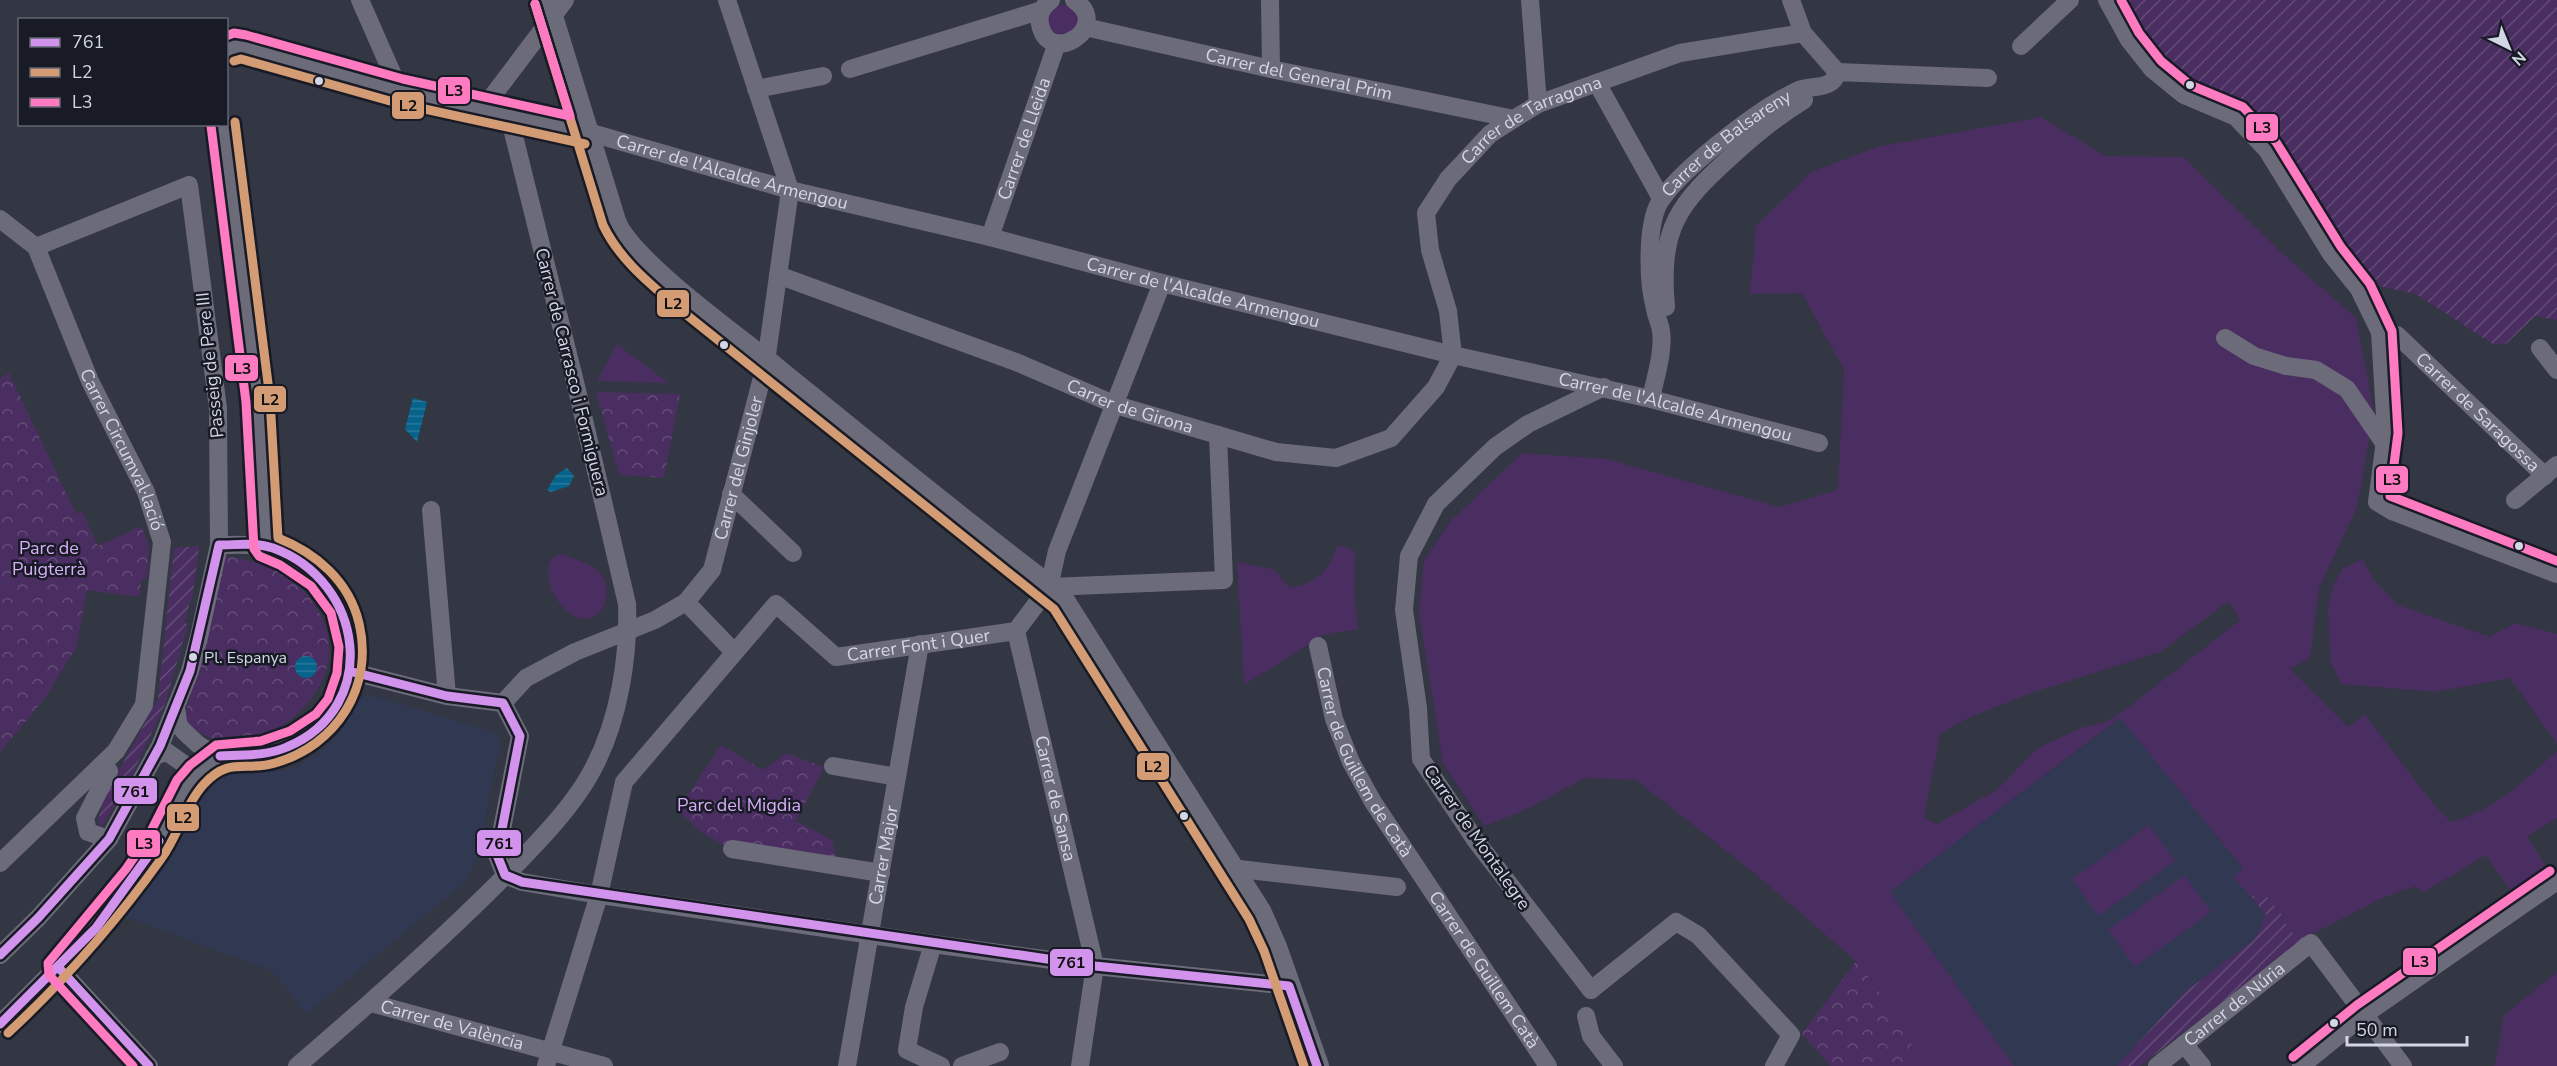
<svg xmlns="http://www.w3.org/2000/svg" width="2557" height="1066" font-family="'Nunito Sans',sans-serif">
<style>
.built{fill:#313852}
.grass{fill:#4b2e61;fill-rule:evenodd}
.park{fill:url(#park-crowns)}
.garden{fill:url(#garden-furrows)}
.water{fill:url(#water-rules)}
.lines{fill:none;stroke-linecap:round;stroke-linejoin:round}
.minor{stroke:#6c6b7a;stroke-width:18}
.tertiary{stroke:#6c6b7a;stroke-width:24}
.bus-1-casing{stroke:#181b25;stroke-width:14}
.bus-2-casing{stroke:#181b25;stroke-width:14}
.bus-3-casing{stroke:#181b25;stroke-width:14}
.bus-1{stroke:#d193ec;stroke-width:9}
.bus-2{stroke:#d39c74;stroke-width:9}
.bus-3{stroke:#fe7ac1;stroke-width:9}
.bus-dot{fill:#d2d6e5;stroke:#181b25;stroke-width:2}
.labels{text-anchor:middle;stroke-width:5;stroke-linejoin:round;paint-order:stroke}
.bus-label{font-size:16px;fill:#d2d6e5;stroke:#181b25;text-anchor:start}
.street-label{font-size:18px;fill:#d2d6e5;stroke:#181b25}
.park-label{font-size:18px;fill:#d7aff7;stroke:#181b25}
.line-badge{stroke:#181b25;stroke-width:2}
.pale-badge-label{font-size:16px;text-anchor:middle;font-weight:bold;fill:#111}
</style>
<defs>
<pattern id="park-crowns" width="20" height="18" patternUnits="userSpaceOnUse" patternTransform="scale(1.5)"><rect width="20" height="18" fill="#4b2e61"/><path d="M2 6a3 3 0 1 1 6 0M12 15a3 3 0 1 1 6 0" fill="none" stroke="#644c78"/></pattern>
<pattern id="garden-furrows" width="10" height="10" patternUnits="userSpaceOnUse" patternTransform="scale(1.5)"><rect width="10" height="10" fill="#4b2e61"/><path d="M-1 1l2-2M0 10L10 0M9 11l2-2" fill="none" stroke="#644c78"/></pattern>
<pattern id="water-rules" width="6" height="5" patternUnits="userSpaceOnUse" patternTransform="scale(1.5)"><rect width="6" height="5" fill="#06638c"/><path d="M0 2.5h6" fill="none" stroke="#29799c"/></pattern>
</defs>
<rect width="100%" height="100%" fill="#333643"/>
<path class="built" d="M368,694L494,732L500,743L477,861L463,884L307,1014L272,971L121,915L150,880L171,849L210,776L216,772H268L292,769L318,754L339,734L357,699Z
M2121,718L2243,868L2234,877L2266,915L2254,940L2185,992L2117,1066H2014L1890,892Z"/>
<path class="grass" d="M1048 20a15 15 0 1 1 30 0a15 15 0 1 1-30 0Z
M2041,117L2105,156L2183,157L2281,252L2356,318L2374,412L2357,507L2319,588L2310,658L2290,669L2348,727L2365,715L2435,806L2451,822C2494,811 2525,780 2557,751V818L2527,836L2546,867L2510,890L2486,855L2422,893L2416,886L2382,898L2305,938L2289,931L2281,913L2264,893L2251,897L2233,877L2243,868L2120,718L1890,892L2014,1066H1921L1903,1023L1856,961L1753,872L1636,780L1585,778L1523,811L1484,826L1443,763L1419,613L1424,560L1451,521L1522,453L1606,459L1779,507L1838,490L1844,370L1802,293L1750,294L1756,226L1811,172L1878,147ZM2229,601L2240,620L2125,710L2105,722L2084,727L2037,748L1998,789L1937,824L1924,817L1940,734L1968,718L2031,693L2160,652Z
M617,344L669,383L597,381Z
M1338,545L1355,551L1354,589L1358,629L1325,634L1244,685L1237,562L1275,570L1289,588C1320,582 1326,573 1338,545Z
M561,554C574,559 589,563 599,572C613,586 607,619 584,619C557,619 532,560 561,554Z
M2363,559L2372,578L2398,605L2490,637L2515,623L2557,634V744L2510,678L2435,692L2341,684L2330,660L2328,605L2334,584L2343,568Z
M2149,825L2175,861L2098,916L2072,879Z
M2185,875L2211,912L2135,967L2108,930Z
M2557,972V1066H2495L2504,1015Z"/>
<path class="park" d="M9,373L76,514L82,511L98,546L141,526L149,545L147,578L142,579L139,597L87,590L76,648L45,698L0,752V378Z
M596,392L680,394L664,478L619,475Z
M222,555C242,559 261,562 279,571C290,577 299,586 307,595C343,638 333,685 291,719C278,729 260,741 242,743C221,745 200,733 182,724L206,641Z
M721,745L763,770L786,753L824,767L796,821L832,840L836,861L732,849L702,833L678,810Z
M1856,961L1903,1023L1921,1066H1830L1802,1034Z"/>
<path class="garden" d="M2120,0H2557V320L2535,316L2506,344H2493L2416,294L2362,282C2349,264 2334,246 2323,226C2304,195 2290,155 2266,127C2247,106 2219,100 2194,89C2157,73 2137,34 2120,0Z
M199,546L192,600L190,601L185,623L188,624L165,704L130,780L126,782L128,784L101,828L98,820L104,798L158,699L174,548Z
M2264,893L2281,913L2289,931L2305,938L2140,1066H2117L2185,992L2254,940L2266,915L2251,897Z"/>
<path class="water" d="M413,398L427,402L417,442L405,429Z
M567,468L574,476L569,486L551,492L547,490L556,475Z
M295 667a11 11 0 1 1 22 0a11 11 0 1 1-22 0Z"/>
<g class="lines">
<g class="minor">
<path d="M360,0L400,91"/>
<path d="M1051,0C1043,6 1038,13 1040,24C1048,68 1114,27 1074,0"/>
<path d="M1270,0L1271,69"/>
<path d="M1530,0L1538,104"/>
<path d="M1791,0L1803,33L1837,72"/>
<path d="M2107,0L2129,40L2152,69L2184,95L2236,117L2267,150L2331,254L2359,289L2380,332L2386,433L2377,502L2392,511L2557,574"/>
<path id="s1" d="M1085,27L1271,69L1514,119"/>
<path d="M2021,46L2070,0"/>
<path id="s2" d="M226,52L234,45L258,50L400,91L588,132L790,190L990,237L1162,283L1453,355L1651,399L1819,443"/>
<path d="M850,69L1042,10"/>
<path d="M1597,83L1661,198"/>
<path d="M756,89L823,76"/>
<path d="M482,110L565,0"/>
<path d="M223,124L258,401L266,546"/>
<path id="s3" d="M0,219L36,247L90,381L146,492L162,542L144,705L116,751L0,863"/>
<path id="s4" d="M990,237L1057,43"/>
<path id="s5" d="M778,275L1016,362L1116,405L1276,452L1336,458L1391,438L1436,387L1453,355"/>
<path d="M1666,307C1659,227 1678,204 1735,153C1757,133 1778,116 1804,100"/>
<path id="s6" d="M2380,332L2397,335L2545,476"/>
<path d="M2225,338L2254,356L2286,366L2316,370L2347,389L2384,443"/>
<path d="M2540,348L2557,370"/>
<path id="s7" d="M1453,355L1448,311L1430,250L1426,213L1448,179L1490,134L1538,104L1680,53L1803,33"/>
<path id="s8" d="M1651,399C1655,378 1664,352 1661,331C1660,323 1656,316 1655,309C1648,283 1645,219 1663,197C1688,164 1761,107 1799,90C1812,85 1834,90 1837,72L1988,78"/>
<path d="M731,494L793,553"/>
<path d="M2515,500L2557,465"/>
<path d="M431,510L447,696"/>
<path d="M1049,587L1224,580L1218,435"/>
<path d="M686,602L734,652"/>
<path id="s9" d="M1016,631L1095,966L1080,1066"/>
<path id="s10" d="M1318,646L1334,719L1351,762L1373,802L1548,1066"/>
<path d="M349,671L447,696L503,703"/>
<path id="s11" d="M503,703L526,678L575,652L655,620L686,602L712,570L766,362L790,190L727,0"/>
<path d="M503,703L520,736L497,855L505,875"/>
<path d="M176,707C177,712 177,720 179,725C181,729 187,734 191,738C227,777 303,749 333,714C357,685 357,633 340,601C328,579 304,561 282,552C262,543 240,545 219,545"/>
<path d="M154,756L167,752L191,769L193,779"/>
<path d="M103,764L109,771L85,818L88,832L109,839"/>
<path d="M833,766L897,777"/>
<path d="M732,849L881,873"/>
<path d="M1231,868L1397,887"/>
<path d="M505,875L522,882L599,895L933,944L1095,966L1289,986"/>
<path d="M933,944L914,1007L907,1050L941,1066"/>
<path d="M0,955L38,918L109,839L160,746L190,671L199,637L219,545L218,408L189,185L36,247"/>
<path d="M59,968L149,1066"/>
<path d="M1591,990L1476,841L1421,759L1418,708L1404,610L1409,556L1436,504L1495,447L1528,424L1604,387"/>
<path d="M1591,990L1676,922L1698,935L1791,1035L1774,1066"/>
<path id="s12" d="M371,1003L604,1066"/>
<path d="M1586,1016L1591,1036L1614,1066"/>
<path d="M0,1024L96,928L157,845L193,779L220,756"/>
<path d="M2184,1044L2202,1066"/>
<path d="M297,1066C367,1006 436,945 502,879C532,848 574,807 594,767C619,719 629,657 627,604L577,390L509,116"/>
<path id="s13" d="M546,1066L599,895L624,782L776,604L836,657L1016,631L1049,587L1057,551L1162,283"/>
<path id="s14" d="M847,1066L920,644"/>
<path d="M962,1066L1000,1052"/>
<path id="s15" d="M2157,1066L2311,943L2403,1066"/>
<path d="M2301,1066L2364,1015L2557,881"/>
</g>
<path class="tertiary" d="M546,0L614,221C628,261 737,338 774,368C865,442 956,517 1049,587L1063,601L1260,913L1275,947L1317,1066"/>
<defs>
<path id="bus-1" d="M349,671L447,696L503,703L520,736L497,855L505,875L522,882L1095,966L1289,986L1317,1066
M0,955L38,918L109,839L160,746L190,671L219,545C237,545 256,542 273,548C364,581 382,707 287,747C267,756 242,755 220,756
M59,968L149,1066
M0,1024L96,928L159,841"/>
<path id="bus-2" d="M535,4L603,225C619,259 649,283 678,308L1054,609L1249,919L1264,951L1304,1066
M234,61L241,59L397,103L585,144
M8,1033C65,980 116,922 161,859C178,836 185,805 204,784C230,756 245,772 275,763C337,745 374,687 359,623C349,581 316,553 278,538L270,399L235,122"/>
<path id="bus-3" d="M2121,0L2139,33L2161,61L2190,85L2243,107L2276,142L2341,247L2370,284L2392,331L2398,433L2390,496L2557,561
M226,36L234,33L246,35L403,79L570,116L535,4
M2293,1057L2357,1005L2550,871
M133,1066L49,975L48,963L126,869L148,837L177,780L190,765L216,745L261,741L290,731L316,714L328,699L337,673L339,647L331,613L311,586L280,565L259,556L254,549L246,402L211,126"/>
</defs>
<use href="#bus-1" class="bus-1-casing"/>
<use href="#bus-2" class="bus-2-casing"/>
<use href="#bus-3" class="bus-3-casing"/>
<use href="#bus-1" class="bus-1"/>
<use href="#bus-2" class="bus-2"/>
<use href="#bus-3" class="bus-3"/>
</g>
<g class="bus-dot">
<circle cx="319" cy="81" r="5"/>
<circle cx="2190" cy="85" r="5"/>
<circle cx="724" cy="345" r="5"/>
<circle cx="2519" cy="546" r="5"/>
<circle cx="193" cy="657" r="5"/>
<circle cx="1184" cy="816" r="5"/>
<circle cx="2334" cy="1023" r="5"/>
</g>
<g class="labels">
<g class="bus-label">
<text x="204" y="663">Pl. Espanya</text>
</g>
<g class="street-label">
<text dy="6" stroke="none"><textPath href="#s1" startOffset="219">Carrer del General Prim</textPath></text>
<text dy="6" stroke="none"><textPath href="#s7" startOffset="290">Carrer de Tarragona</textPath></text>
<text dy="6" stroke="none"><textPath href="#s4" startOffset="104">Carrer de Lleida</textPath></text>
<text dy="6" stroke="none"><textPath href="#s8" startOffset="290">Carrer de Balsareny</textPath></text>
<text dy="6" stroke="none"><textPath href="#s2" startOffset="525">Carrer de l'Alcalde Armengou</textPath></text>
<text dy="6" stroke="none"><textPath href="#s2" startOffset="1011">Carrer de l'Alcalde Armengou</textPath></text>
<text transform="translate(210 365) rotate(-96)" y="6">Passeig de Pere III</text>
<text transform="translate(572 372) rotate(76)" y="6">Carrer de Carrasco i Formiguera</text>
<text dy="6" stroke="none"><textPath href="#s5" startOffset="376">Carrer de Girona</textPath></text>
<text dy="6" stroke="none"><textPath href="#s2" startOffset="1497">Carrer de l'Alcalde Armengou</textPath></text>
<text dy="6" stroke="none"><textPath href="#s6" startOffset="129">Carrer de Saragossa</textPath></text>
<text dy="6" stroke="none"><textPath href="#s3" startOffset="266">Carrer Circumval·lació</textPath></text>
<text dy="6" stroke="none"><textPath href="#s11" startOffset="358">Carrer del Ginjoler</textPath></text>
<text dy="6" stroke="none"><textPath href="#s13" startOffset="692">Carrer Font i Quer</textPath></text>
<text dy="6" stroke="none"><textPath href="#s10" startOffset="126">Carrer de Guillem de Catà</textPath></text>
<text dy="6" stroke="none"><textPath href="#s9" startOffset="172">Carrer de Sansa</textPath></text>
<text transform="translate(1477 837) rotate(55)" y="6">Carrer de Montalegre</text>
<text dy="6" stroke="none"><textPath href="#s14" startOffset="214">Carrer Major</textPath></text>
<text dy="6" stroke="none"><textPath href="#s10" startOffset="368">Carrer de Guillem Catà</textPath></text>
<text dy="6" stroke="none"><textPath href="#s15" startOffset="99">Carrer de Núria</textPath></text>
<text dy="6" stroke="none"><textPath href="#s12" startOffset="84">Carrer de València</textPath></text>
</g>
<g class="park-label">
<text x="49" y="554">Parc de<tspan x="49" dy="21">Puigterrà</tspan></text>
<text x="739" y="811">Parc del Migdia</text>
</g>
</g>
<g class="line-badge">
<rect x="437" y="76" width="34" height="29" rx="6" fill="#fe7ac1"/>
<rect x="391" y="91" width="34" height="29" rx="6" fill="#d39c74"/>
<rect x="2245" y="113" width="34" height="29" rx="6" fill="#fe7ac1"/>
<rect x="656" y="289" width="34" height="29" rx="6" fill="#d39c74"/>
<rect x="224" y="354" width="35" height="28" rx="6" fill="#fe7ac1"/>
<rect x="253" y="385" width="34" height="28" rx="6" fill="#d39c74"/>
<rect x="2375" y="465" width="34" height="29" rx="6" fill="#fe7ac1"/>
<rect x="1136" y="752" width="34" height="29" rx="6" fill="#d39c74"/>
<rect x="113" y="777" width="45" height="28" rx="6" fill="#d193ec"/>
<rect x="166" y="803" width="34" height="29" rx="6" fill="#d39c74"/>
<rect x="476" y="829" width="46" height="28" rx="6" fill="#d193ec"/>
<rect x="126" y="829" width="35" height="29" rx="6" fill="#fe7ac1"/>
<rect x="2402" y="947" width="35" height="29" rx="6" fill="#fe7ac1"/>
<rect x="1049" y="948" width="45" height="29" rx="6" fill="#d193ec"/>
</g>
<g class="pale-badge-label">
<text x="454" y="96">L3</text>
<text x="408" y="111">L2</text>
<text x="2262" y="133">L3</text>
<text x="673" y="309">L2</text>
<text x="242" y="374">L3</text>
<text x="270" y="405">L2</text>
<text x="2392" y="485">L3</text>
<text x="1153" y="772">L2</text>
<text x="135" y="797">761</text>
<text x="183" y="823">L2</text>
<text x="499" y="849">761</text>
<text x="144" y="849">L3</text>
<text x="2420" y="967">L3</text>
<text x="1071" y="968">761</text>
</g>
<rect x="18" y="18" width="210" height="108" fill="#181b25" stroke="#626672" stroke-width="1.5"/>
<rect x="30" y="38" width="30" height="9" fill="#d193ec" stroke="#626672" stroke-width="1.5"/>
<text x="72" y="48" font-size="18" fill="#d2d6e5">761</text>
<rect x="30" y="68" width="30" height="9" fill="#d39c74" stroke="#626672" stroke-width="1.5"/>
<text x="72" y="78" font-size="18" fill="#d2d6e5">L2</text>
<rect x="30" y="98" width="30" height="9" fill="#fe7ac1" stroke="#626672" stroke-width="1.5"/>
<text x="72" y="108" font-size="18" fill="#d2d6e5">L3</text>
<g transform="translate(2509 48) rotate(137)" stroke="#181b25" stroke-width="4.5" paint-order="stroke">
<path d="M0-4.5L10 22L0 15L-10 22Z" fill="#d2d6e5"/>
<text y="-9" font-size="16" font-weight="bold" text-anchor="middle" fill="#d2d6e5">N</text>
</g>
<path d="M2347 1036v9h120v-9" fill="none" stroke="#d2d6e5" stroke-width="3"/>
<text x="2356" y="1036" font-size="18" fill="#d2d6e5" stroke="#181b25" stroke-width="4.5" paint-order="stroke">50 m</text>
</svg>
